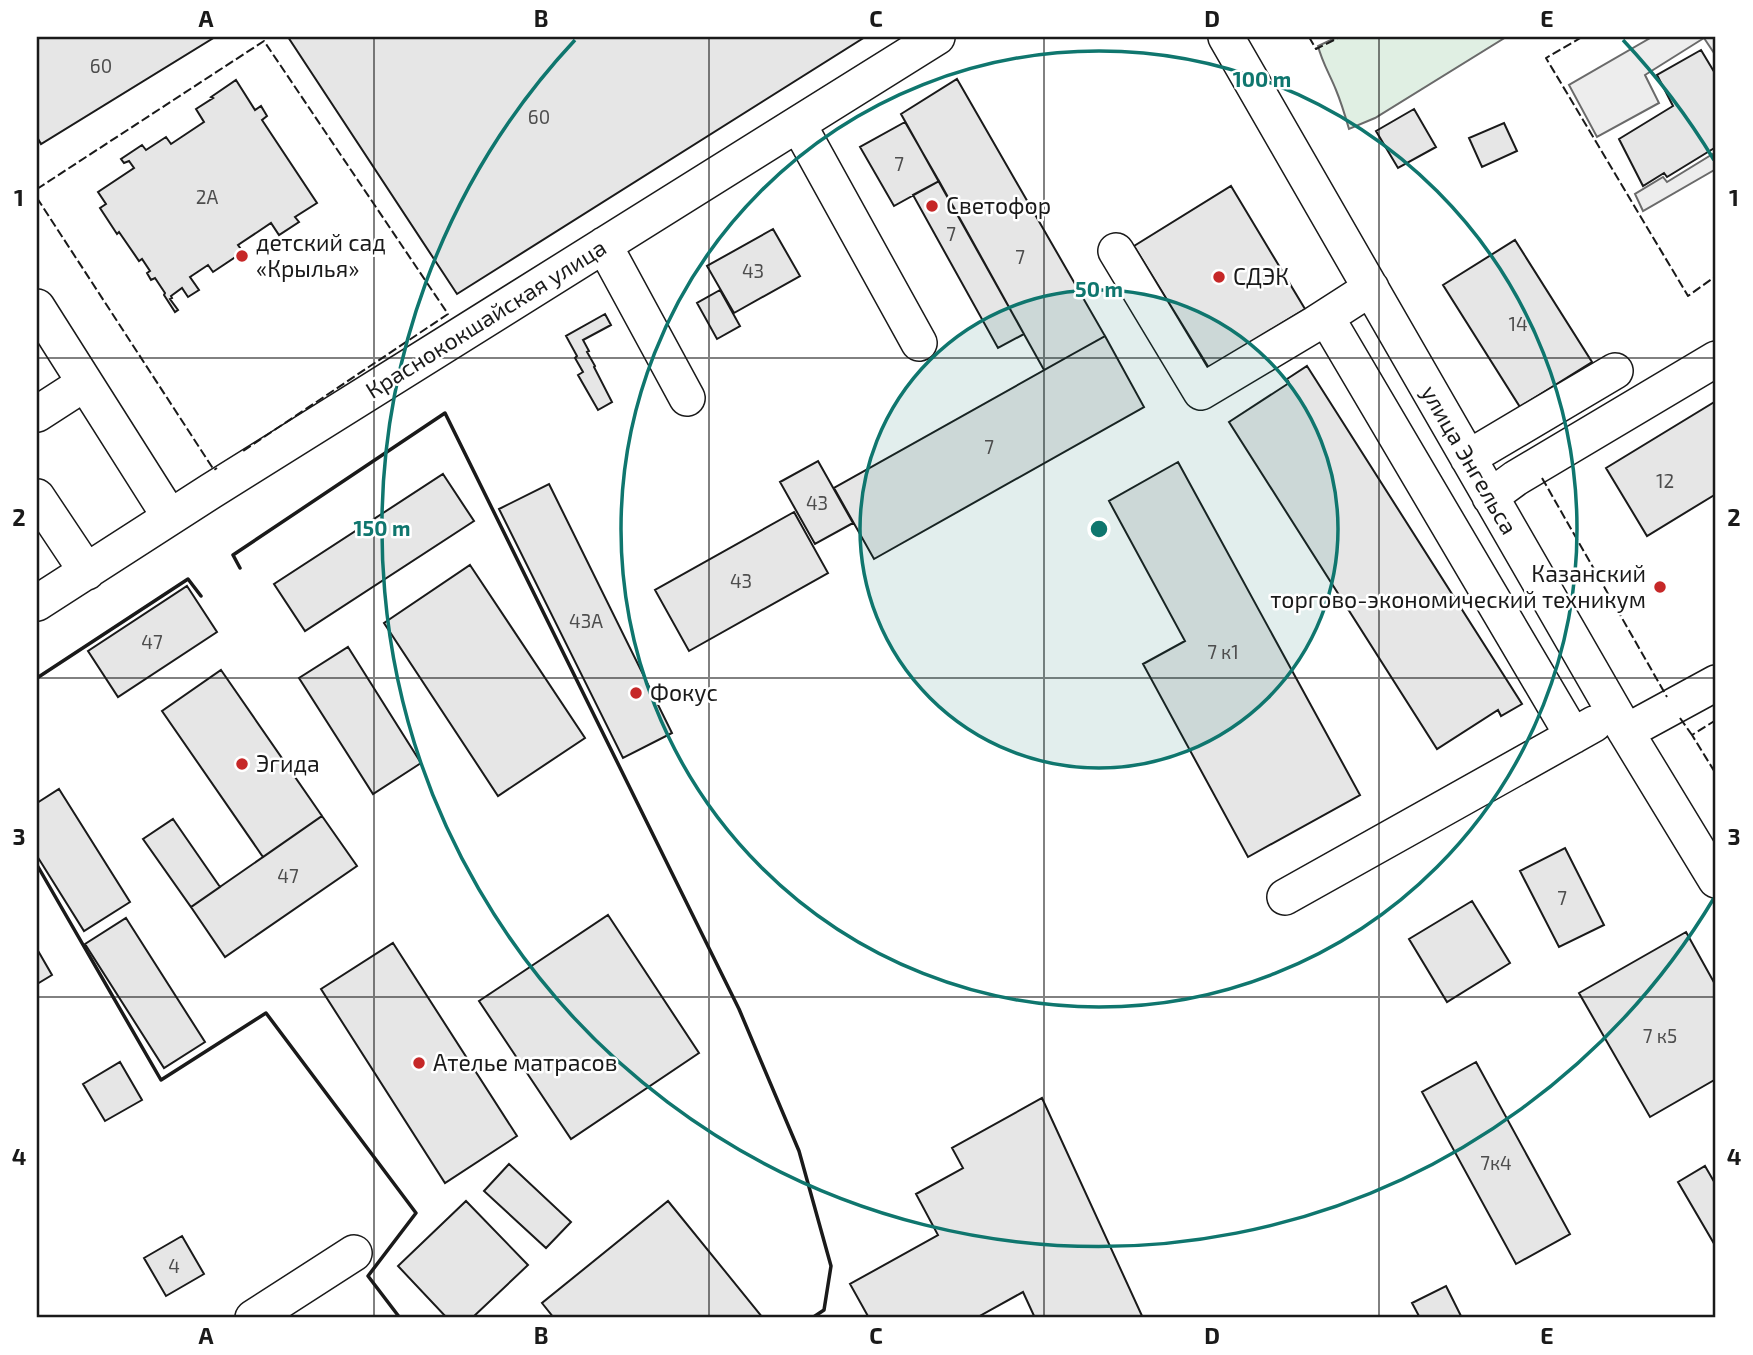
<svg xmlns="http://www.w3.org/2000/svg" width="1753" height="1355" font-family="'Exo 2',sans-serif">
<style>
.green{fill:#e0efe3;stroke:#6a6a6a;stroke-width:2}
.parking{fill:#ededed;stroke:#6a6a6a;stroke-width:2}
.building{fill:#e6e6e6;stroke:#1a1a1a;stroke-width:2}
.lines{fill:none;stroke-linecap:round;stroke-linejoin:round}
.minor-casing{stroke:#1a1a1a;stroke-width:38}
.minor{stroke:#fff;stroke-width:35}
.fence{stroke:#1a1a1a;stroke-width:2;stroke-dasharray:9 3.5;stroke-linecap:butt}
.wall{stroke:#1a1a1a;stroke-width:3.5}
.grid{fill:none;stroke:#1a1a1a;stroke-width:2;stroke-opacity:0.55}
.ring{fill:none;stroke:#0f766e;stroke-width:3.5}
.poi-dot{fill:#c62828;stroke:#fff;stroke-width:2.5}
.labels{text-anchor:middle;stroke-width:5;stroke-linejoin:round;paint-order:stroke}
.number-label{font-size:19px;fill:#4d4d4d}
.poi-label{font-size:23px;fill:#1a1a1a;stroke:#fff;text-anchor:start}
.street-label{font-size:23px;fill:#1a1a1a;stroke:#fff}
.centre{fill:#0f766e;stroke:#fff;stroke-width:3.5}
.ring-label{font-size:21px;text-anchor:middle;font-weight:bold;fill:#0f766e;stroke:#fff;stroke-width:5;stroke-linejoin:round;paint-order:stroke}
.neatline{fill:none;stroke:#1a1a1a;stroke-width:2.5}
.grid-label{font-size:23px;text-anchor:middle;font-weight:bold;fill:#1a1a1a}
</style>
<rect width="100%" height="100%" fill="#fff"/>
<path class="green" d="M1337,37H1506L1375,118L1349,129C1345,115 1341,102 1336,90C1330,75 1322,62 1318,46Z"/>
<path class="parking" d="M1652,37H1716V56L1704,38L1645,75L1659,103L1597,137L1569,85Z
M1716,152V169L1643,211L1635,194L1663,177L1667,182Z"/>
<path class="building" d="M37,37H215L41,144L37,137Z
M288,37H865L457,294Z
M1701,50L1716,75V147L1667,177L1664,173L1643,186L1619,139L1673,106L1657,75Z
M957,79L1105,336L1044,370L901,114Z
M236,80L255,110L261,106L267,116L262,120L317,203L295,217L299,222L279,235L271,223L238,245L243,252L213,272L208,265L190,277L199,290L188,297L182,288L171,296L172,298L170,299L178,310L175,312L164,295L165,293L155,278L151,280L147,273L150,271L142,259L139,261L119,232L117,234L100,208L106,204L98,192L134,168L129,161L124,163L121,159L142,145L146,150L166,137L171,144L204,122L196,109L213,98L211,97Z
M1414,109L1436,147L1398,168L1376,131Z
M905,122L939,181L894,206L860,147Z
M1504,123L1517,151L1482,167L1469,138Z
M939,181L1024,334L998,348L913,195Z
M1231,186L1305,309L1209,368L1134,246Z
M773,229L800,276L734,313L707,266Z
M1515,240L1592,362L1520,407L1443,285Z
M720,290L740,326L717,339L697,303Z
M605,314L611,325L583,340L589,351L587,352L595,366L594,367L612,402L598,410L578,375L583,372L575,358L577,356L566,336Z
M1105,336L1144,407L874,559L834,488Z
M1307,366L1522,704L1501,716L1498,710L1437,749L1229,422L1289,383L1287,379Z
M1716,401V494L1647,536L1606,468Z
M818,461L853,523L815,544L780,482Z
M1178,462L1360,795L1248,857L1143,664L1185,641L1109,501Z
M443,474L474,521L305,631L274,584Z
M549,484L672,733L623,758L499,509Z
M794,512L828,573L689,651L655,590Z
M470,565L585,738L498,796L384,623Z
M187,586L217,632L118,697L88,651Z
M348,647L421,763L373,794L299,678Z
M221,670L322,816L263,857L162,711Z
M59,789L130,902L84,931L37,856V803Z
M322,816L357,866L225,957L191,907Z
M173,819L220,887L191,907L143,839Z
M1565,848L1604,925L1559,947L1520,871Z
M1472,901L1510,963L1447,1002L1409,939Z
M608,915L699,1053L571,1139L479,1001Z
M126,918L205,1042L164,1068L85,944Z
M1686,932L1716,986V1079L1650,1117L1579,993Z
M393,943L517,1136L445,1183L321,989Z
M37,949L52,975L37,984Z
M120,1062L142,1100L105,1121L83,1084Z
M1476,1062L1570,1234L1516,1264L1422,1092Z
M1042,1098L1143,1318H1035L1023,1292L976,1318H869L850,1284L938,1235L916,1194L963,1168L952,1148Z
M509,1164L571,1222L546,1248L484,1191Z
M1705,1166L1716,1185V1247L1678,1182Z
M466,1201L528,1265L472,1318H447L398,1266Z
M668,1201L763,1318H554L542,1303Z
M182,1236L204,1274L166,1296L144,1258Z
M1446,1286L1462,1318H1420L1412,1303Z"/>
<g class="lines">
<defs>
<path id="minor" d="M1226,37L1626,732L1716,880
M798,124L919,343
M604,245L687,398
M1116,251L1201,392L1315,324L1371,288
M37,307L170,517
M1326,317L1573,736
M37,414L85,383
M1468,458L1615,371
M37,497L87,572
M1490,497L1516,478L1716,359
M37,603L211,491L937,37
M1626,732L1716,683
M1285,897L1594,724
M253,1318L354,1253"/>
</defs>
<use href="#minor" class="minor-casing"/>
<use href="#minor" class="minor"/>
<path class="fence" d="M1309,37L1316,49L1340,37
M1582,37L1546,58L1688,296L1716,276
M37,189L264,41L448,314L243,451
M37,198L214,470L217,468
M1542,478L1667,697
M1680,718L1692,735
M1716,720L1692,735L1716,774"/>
<path class="wall" d="M240,568L233,555L445,413L739,1009L799,1151L831,1266L824,1310L812,1318
M37,678L188,579L201,596
M37,865L161,1080L266,1013L416,1213L368,1276L400,1318"/>
</g>
<path class="grid" d="M374,37V1318M709,37V1318M1044,37V1318M1379,37V1318M37,358H1716M37,678H1716M37,997H1716"/>
<circle cx="1099" cy="529" r="239" fill="#0f766e" fill-opacity=".12"/>
<g class="ring">
<circle cx="1099" cy="529" r="239"/>
<circle cx="1099" cy="529" r="478"/>
<path d="M1714 898A717 717 0 1 1 575 40M1623 40A717 717 0 0 1 1714 160"/>
</g>
<g class="poi-dot">
<circle cx="932" cy="206" r="7"/>
<circle cx="242" cy="256" r="7"/>
<circle cx="1219" cy="277" r="7"/>
<circle cx="1660" cy="587" r="7"/>
<circle cx="636" cy="693" r="7"/>
<circle cx="242" cy="764" r="7"/>
<circle cx="419" cy="1063" r="7"/>
</g>
<g class="labels">
<g class="number-label">
<text x="101" y="73">60</text>
<text x="539" y="124">60</text>
<text x="899" y="171">7</text>
<text x="207" y="204">2А</text>
<text x="951" y="241">7</text>
<text x="1020" y="264">7</text>
<text x="753" y="278">43</text>
<text x="1518" y="331">14</text>
<text x="989" y="454">7</text>
<text x="1665" y="488">12</text>
<text x="817" y="510">43</text>
<text x="741" y="588">43</text>
<text x="586" y="628">43А</text>
<text x="152" y="649">47</text>
<text x="1223" y="659">7 к1</text>
<text x="288" y="883">47</text>
<text x="1562" y="905">7</text>
<text x="1660" y="1043">7 к5</text>
<text x="1496" y="1170">7к4</text>
<text x="174" y="1273">4</text>
</g>
<g class="poi-label">
<text x="946" y="214">Светофор</text>
<text x="256" y="251">детский сад<tspan x="256" dy="26">«Крылья»</tspan></text>
<text x="1233" y="285">СДЭК</text>
<text x="1646" y="582" text-anchor="end">Казанский<tspan x="1646" dy="26">торгово-экономический техникум</tspan></text>
<text x="650" y="701">Фокус</text>
<text x="256" y="772">Эгида</text>
<text x="433" y="1071">Ателье матрасов</text>
</g>
<g class="street-label">
<text transform="translate(486 319) rotate(-32)" y="8">Краснококшайская улица</text>
<text transform="translate(1469 460) rotate(60)" y="8">улица Энгельса</text>
</g>
</g>
<circle cx="1099" cy="529" r="10" class="centre"/>
<g class="ring-label">
<text x="1262" y="87">100 m</text>
<text x="1099" y="297">50 m</text>
<text x="382" y="536">150 m</text>
</g>
<rect width="1753" height="1355" fill="none" stroke="#ffffff" stroke-width="77"/>
<rect x="38" y="38" width="1676" height="1278" class="neatline"/>
<g class="grid-label">
<text x="206" y="27">A</text>
<text x="541" y="27">B</text>
<text x="876" y="27">C</text>
<text x="1212" y="27">D</text>
<text x="1547" y="27">E</text>
<text x="19" y="206">1</text>
<text x="1734" y="206">1</text>
<text x="19" y="526">2</text>
<text x="1734" y="526">2</text>
<text x="19" y="845">3</text>
<text x="1734" y="845">3</text>
<text x="19" y="1165">4</text>
<text x="1734" y="1165">4</text>
<text x="206" y="1344">A</text>
<text x="541" y="1344">B</text>
<text x="876" y="1344">C</text>
<text x="1212" y="1344">D</text>
<text x="1547" y="1344">E</text>
</g>
</svg>
